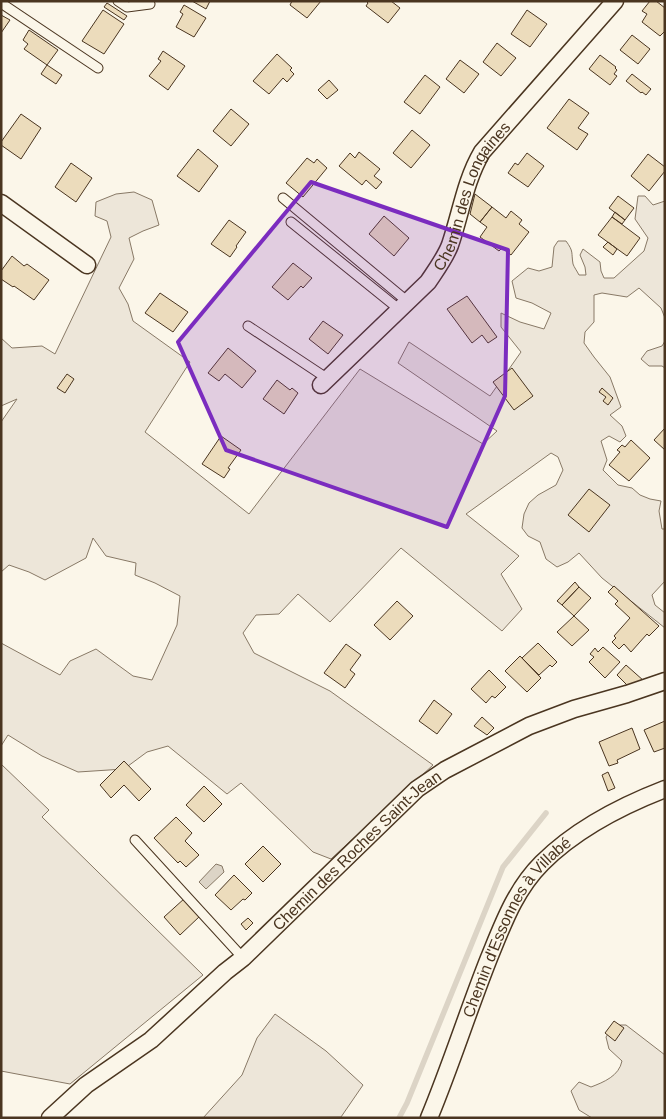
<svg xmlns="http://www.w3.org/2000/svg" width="666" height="1119" font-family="Helvetica,sans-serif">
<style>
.green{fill:#ede6d9;stroke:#887966}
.water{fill:#dcd4c6;stroke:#887966}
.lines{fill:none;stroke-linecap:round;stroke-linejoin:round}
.stream{stroke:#dcd4c6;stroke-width:5.5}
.building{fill:#ecdcbc;stroke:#4a3520}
.lane-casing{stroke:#4a3520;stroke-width:11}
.street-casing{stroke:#4a3520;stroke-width:19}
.lane{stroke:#fbf6e9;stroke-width:9}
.street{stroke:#fbf6e9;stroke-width:16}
.marked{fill:#7b2cbf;fill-opacity:0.2;stroke:#7b2cbf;stroke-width:4;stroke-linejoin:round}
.labels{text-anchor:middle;stroke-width:4;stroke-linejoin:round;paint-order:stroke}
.street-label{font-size:16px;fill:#4a3520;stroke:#fbf6e9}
</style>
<rect width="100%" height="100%" fill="#fbf6e9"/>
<path class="green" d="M134,192L152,200L159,225L143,231L129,238L134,259L119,288L128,304L133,321L190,362L145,432L249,514L360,369L483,444L497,431L398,363L409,342L490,396L521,352L501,327V313L520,322L544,329L551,313L532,303L516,298L512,281L528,268L539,271L552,267L554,247L558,241H566C574,252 571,252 573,264C574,267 577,271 579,275H586L585,267L580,255L583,249L600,262L601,271L604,278H614L644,251L648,238L635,219L638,196H645L653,205L665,201V318L661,308L639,288L627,297L602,293L594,295V322L585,332L584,343L594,357L610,377L621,407L610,415L622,426L626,436L620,442L609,436L601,441L607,460L603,470L618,485L632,488L640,495L650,499L661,501L659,511L662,529H665V581L652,595L655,605L665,613V628L602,578L579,553L568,562L557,567L546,559L540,542L528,536L522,528L524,514L529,503L538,495L556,485L563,470L558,457L551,453L526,471L466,514L519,556L501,574L522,609L502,631L401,548L330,622L298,594L279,614L256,615L243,633L254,653L330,691L433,765L331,859L313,852L241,783L227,794L168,746L147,752L124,769L78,772L42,756L8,735L1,746V643L60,675L70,661L96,649L133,676L152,680L177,625L180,596L155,583L135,575L136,563L106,556L93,538L86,558L45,580L29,572L9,565L1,572V422L17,399L1,406V338L12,348L42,346L55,354L111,237L107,221L95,216L96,202L116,194Z
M665,341V368L662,366H649L641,359L647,351L662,346Z
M1,764L49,810L42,817L203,975L70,1084L1,1071Z
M275,1014L326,1051L363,1085L341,1117L203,1118L242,1075L257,1038Z
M614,1025H626L665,1055V1118H592L579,1110L571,1091L579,1082L591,1087C604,1082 619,1076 622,1061L609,1049L606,1037Z"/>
<path class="water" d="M216,864L222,866L224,872L206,889L199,882Z"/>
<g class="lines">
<path class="stream" d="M399,1118L407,1103L503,867L546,813"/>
</g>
<path class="building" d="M192,1H210L206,9Z
M292,1H321L307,18L290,5Z
M366,1H391L400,8L388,23L366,6L368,3Z
M650,1H656L665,8V31L660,36L642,22L647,14L642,11Z
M107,3L127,16L124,20L104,7Z
M184,5L206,18L194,37L176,27L183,14L180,12Z
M103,10L124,24L104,54L82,41Z
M527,10L547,24L530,47L511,34Z
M1,15L10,20L1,33Z
M29,30L58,50L47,65L24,49L28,44L23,40Z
M632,35L650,49L638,64L620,50Z
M497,43L516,58L501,76L483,62Z
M163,51L185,66L168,90L149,76L161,61L158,59Z
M277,54L292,68L290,70L294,74L287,82L283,78L269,94L253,81Z
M600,55L616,67L615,68L617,70L614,74L617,76L610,85L589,69Z
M460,60L479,74L464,93L446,79Z
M47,65L62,75L56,84L41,74Z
M632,74L651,89L646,95L642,92L641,93L626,81Z
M425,75L440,87L420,114L404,102Z
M329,80L338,90L327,99L318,90Z
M569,99L589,113L578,128L588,134L577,150L547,128Z
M231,109L249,124L231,146L213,131Z
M21,114L41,128L21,159L1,145V142Z
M412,130L430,145L411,168L393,153Z
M198,149L218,166L199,192L177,176Z
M359,152L380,169L374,176L382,182L376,189L366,180L362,185L339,166L350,153L355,158Z
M527,153L544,166L528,187L508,173L515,163L518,165Z
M648,154L665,167V171L649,191L631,176Z
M307,158L314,163L317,159L327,168L303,197L286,183Z
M71,163L92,178L76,202L55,187Z
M475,194L492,207L480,222L470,214Z
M618,196L634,208L625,220L609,208Z
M492,207L506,218L511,211L522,220L519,224L529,232L511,255L502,248L499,251L480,237L487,227L480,222Z
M615,212L625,220L622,224L612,217Z
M384,216L409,238L394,256L369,234Z
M612,217L640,238L627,256L598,235Z
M229,220L246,232L236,246L237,247L230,257L211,244Z
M608,242L617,249L613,255L603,247Z
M12,256L24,266L27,264L49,280L34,300L14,286L13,287L1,279V271Z
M293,263L312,278L303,288L301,286L288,300L272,287Z
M160,293L188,312L173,332L145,313Z
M467,296L497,337L488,343L482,335L472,343L447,309Z
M323,321L343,335L328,354L309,339Z
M228,348L256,371L242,388L225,374L219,381L208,373Z
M512,368L533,396L514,410L493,382Z
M67,374L74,379L65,393L57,388Z
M277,380L290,390L292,388L298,393L284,414L263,399Z
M602,388L613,398L608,405L603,401L606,397L599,392Z
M665,428V450L654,440Z
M221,436L241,450L228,468L230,469L224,478L202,464Z
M631,440L650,458L629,481L609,465L620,452L617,450L622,445L625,447Z
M589,489L610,505L589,532L568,515Z
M575,582L579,587L562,605L557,601Z
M614,586L659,626L649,636L647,634L631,652L624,644L619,649L612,642L616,638L614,636L630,618L615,604L618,601L608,592Z
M579,587L591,598L574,616L562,605Z
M397,601L413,616L390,640L374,625Z
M574,616L589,630L572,646L557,632Z
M538,643L557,662L552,667L550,665L539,675L522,658Z
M346,644L361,655L350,670L355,674L345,688L324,673Z
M603,647L620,662L605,678L589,662L594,657L590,654L595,648L598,652Z
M520,656L541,678L527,692L505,671Z
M626,665L644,681L628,686L617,675Z
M489,670L506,687L495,698L492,696L486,703L471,689Z
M434,700L452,714L437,734L419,721Z
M482,717L494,728L487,735L474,726Z
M665,721V748L654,752L644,730Z
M632,728L640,749L617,760L618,763L609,766L599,742Z
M124,761L151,789L139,801L124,785L111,798L100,785Z
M608,772L615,788L608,791L602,775Z
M204,786L222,804L204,822L186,805Z
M176,817L192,833L185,841L199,855L186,867L180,861L178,863L154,838Z
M263,846L281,864L263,882L245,864Z
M234,875L252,893L245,900L243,899L231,910L215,895Z
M185,898L200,916L180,935L164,917Z
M248,918L253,923L246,930L241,924Z
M614,1021L624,1028L615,1041L605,1033Z"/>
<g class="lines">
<defs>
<path id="lane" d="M118,1L127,7L150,4
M1,3L98,68
M283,198L408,302
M291,222L400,310
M248,326L328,379
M135,840L243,958"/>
<g id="street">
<path d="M1,203L87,265"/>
<path id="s1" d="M321,385L428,282C436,270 445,258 450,245C461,213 465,181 482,152L615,1"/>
<path id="s2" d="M50,1118L86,1085L151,1040L225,972L243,958L417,789L445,770L529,726L574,709L627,694L665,681"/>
<path id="s3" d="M429,1118C451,1065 468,1011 489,958C503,924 515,890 542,863C576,829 621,806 665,789"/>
</g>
</defs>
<use href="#lane" class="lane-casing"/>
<use href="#street" class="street-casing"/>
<use href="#lane" class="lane"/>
<use href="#street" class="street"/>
</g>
<path class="marked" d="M311,182L508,250L505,396L447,527L226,450L178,342Z"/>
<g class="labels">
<g class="street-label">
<text dy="6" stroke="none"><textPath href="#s1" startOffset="246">Chemin des Longaines</textPath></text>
<text dy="6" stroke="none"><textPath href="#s2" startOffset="408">Chemin des Roches Saint-Jean</textPath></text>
<text dy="6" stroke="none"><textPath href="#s3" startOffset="212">Chemin d'Essonnes à Villabé</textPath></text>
</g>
</g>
<rect width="666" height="1119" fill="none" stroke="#4a3520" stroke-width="5"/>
</svg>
